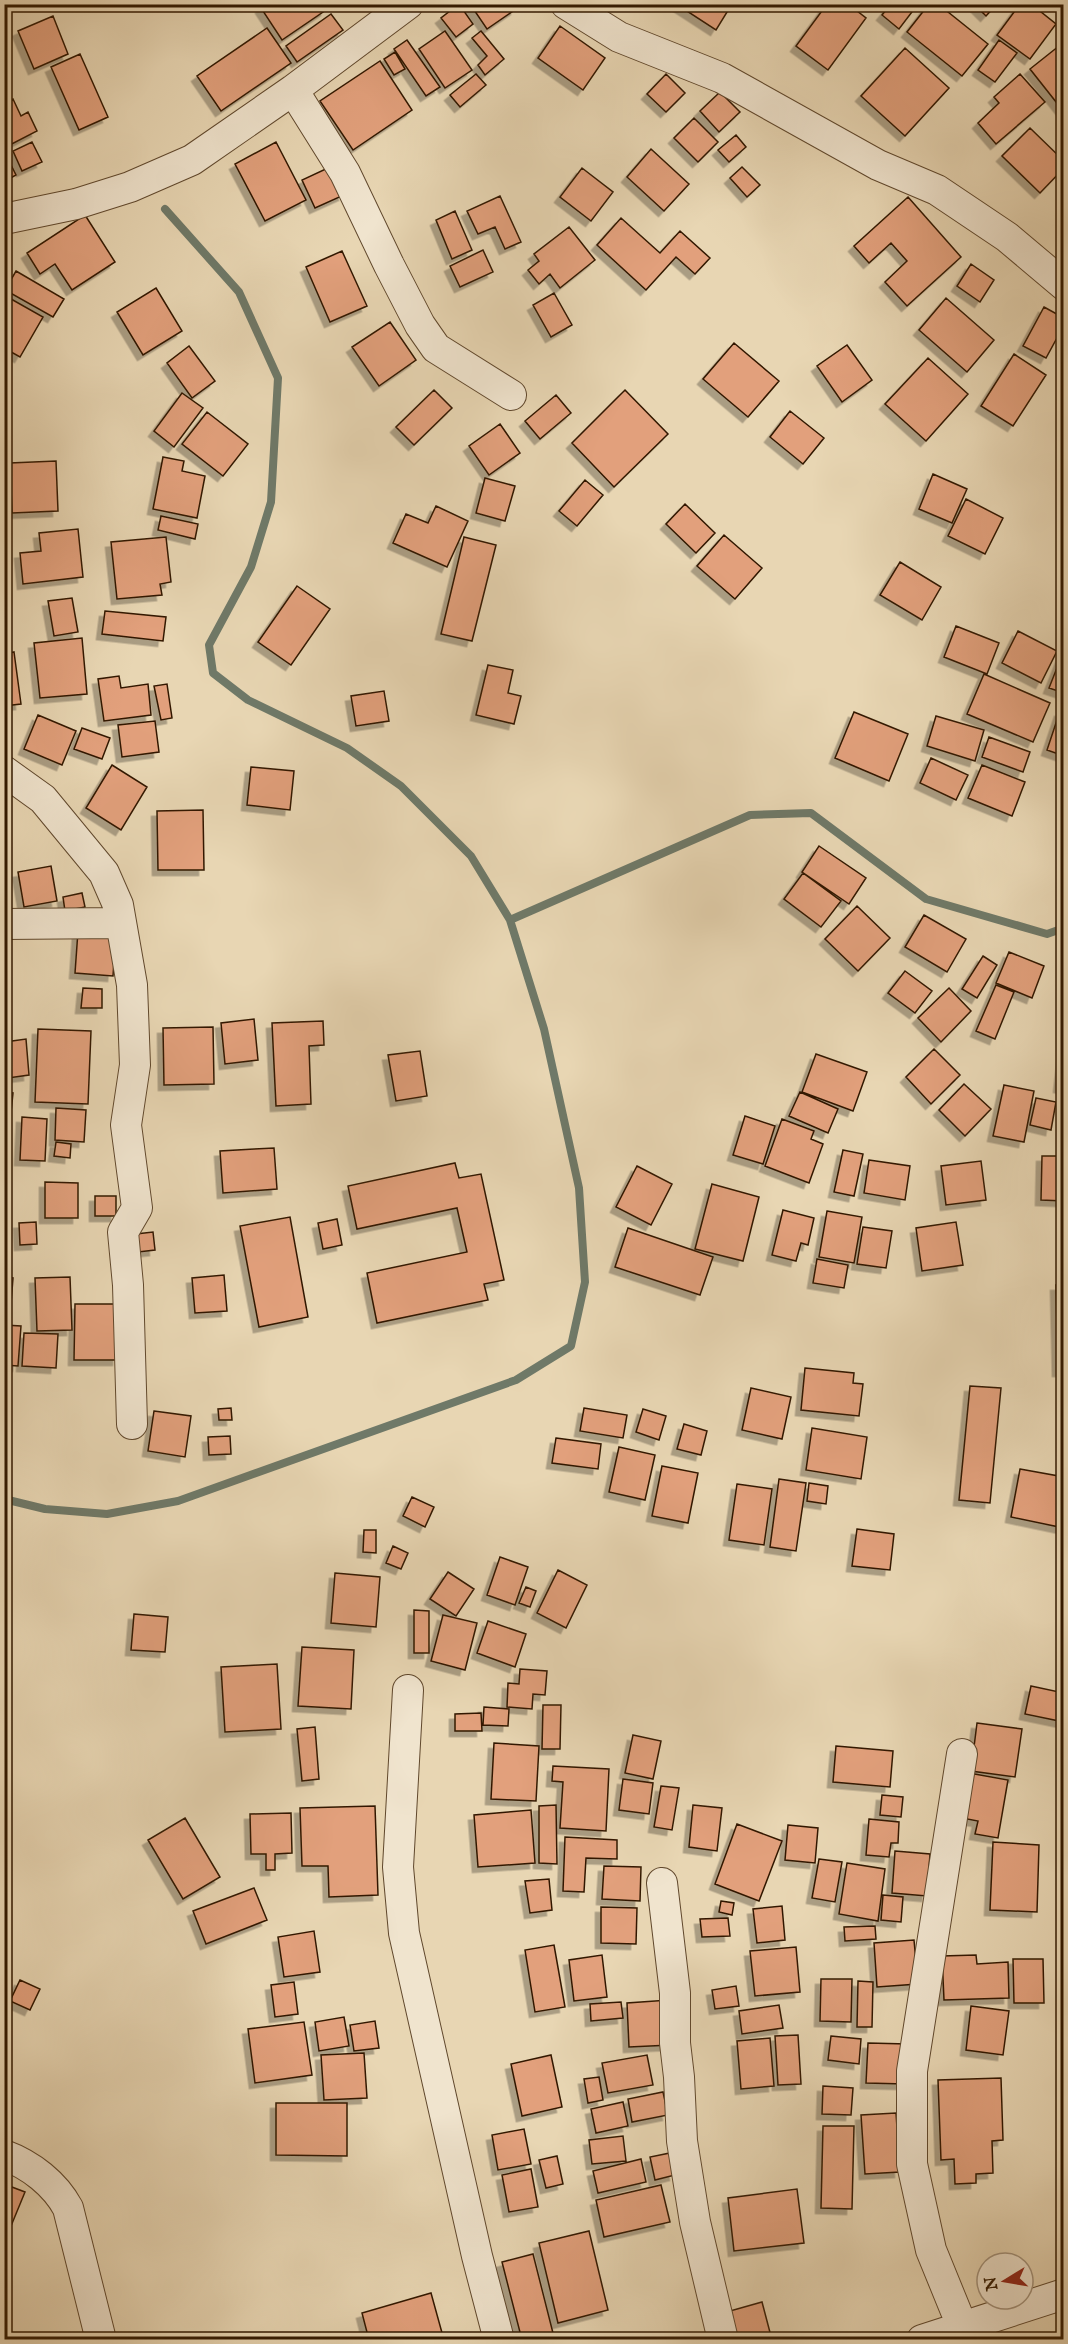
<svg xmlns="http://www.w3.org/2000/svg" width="1068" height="2344" font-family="'IM FELL English',serif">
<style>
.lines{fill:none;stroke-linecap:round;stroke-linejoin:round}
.stream{stroke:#6f7968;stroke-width:8}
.building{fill:#e2a07b;stroke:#321900;stroke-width:1.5;filter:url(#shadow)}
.minor-casing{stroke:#60482d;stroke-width:32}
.minor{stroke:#f0e4ce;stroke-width:30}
</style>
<defs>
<filter id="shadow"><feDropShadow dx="-5.5" dy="5.5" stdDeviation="0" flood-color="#0004"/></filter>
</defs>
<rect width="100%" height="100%" fill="#e8d6b3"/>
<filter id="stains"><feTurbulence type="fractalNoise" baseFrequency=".00333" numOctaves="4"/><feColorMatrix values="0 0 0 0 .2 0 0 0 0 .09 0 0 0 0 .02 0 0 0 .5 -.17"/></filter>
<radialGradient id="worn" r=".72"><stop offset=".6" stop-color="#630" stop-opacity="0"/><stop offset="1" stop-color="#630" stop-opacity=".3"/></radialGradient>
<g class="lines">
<path class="stream" d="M510,920L750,815L811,813L926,899L1047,934L1064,928
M4,1499L45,1509L107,1514L178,1501L516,1380L571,1346L585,1282L579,1188L544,1029L510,920L471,856L401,786L347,748L248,700L213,673L209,645L251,567L271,502L278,378L239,292L165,209"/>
</g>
<path class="building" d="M267,4H323L326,10L282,40L261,8Z
M459,4L473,24L456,37L441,18Z
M470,4H513L516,9L487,29Z
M676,4H732L716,30Z
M827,4H848L866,18L828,70L796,46Z
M891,4H918L899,29L882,15Z
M929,4H938L988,44L962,76L907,32Z
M974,4H997L986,16Z
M1020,4H1031L1056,24L1030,59L997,35Z
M331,14L343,30L297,62L286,46Z
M53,16L68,54L34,69L18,31Z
M560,26L605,58L583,90L538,58Z
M267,28L291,63L221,111L197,76Z
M445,31L472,70L445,88L419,49Z
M481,31L504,59L485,75L478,65L487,56L472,38Z
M407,40L440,87L426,96L394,49Z
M999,40L1017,53L995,82L978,70Z
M1064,42V112L1030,69Z
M905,48L949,88L905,136L861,96Z
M395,52L405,69L394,75L384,59Z
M80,54L108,117L79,130L51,67Z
M380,61L412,110L353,150L320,101Z
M476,74L486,85L460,107L450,95Z
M666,74L685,93L666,112L647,94Z
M1020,74L1045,102L996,144L978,123L999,103L994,97Z
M720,92L740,112L719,132L700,111Z
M13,99L21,116L28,112L37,131L4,148V103Z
M694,118L718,142L698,162L674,138Z
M1030,128L1064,161V168L1040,193L1002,156Z
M736,135L746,147L729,162L718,150Z
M32,142L42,162L22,171L13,151Z
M276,142L306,200L265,221L235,164Z
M651,149L689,184L664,211L627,177Z
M8,159L16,175L4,182V160Z
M330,167L344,195L315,208L302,180Z
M742,167L760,185L747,197L730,178Z
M582,168L613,192L591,221L560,197Z
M500,196L521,242L505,249L495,227L478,234L467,211Z
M908,197L961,257L907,306L885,282L907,261L891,243L869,263L854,246Z
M455,211L472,250L452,259L436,220Z
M85,215L115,262L72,290L55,264L40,274L27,253Z
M621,218L660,253L680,231L710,258L695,274L676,257L646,290L597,245Z
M569,227L595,260L560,288L550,274L539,284L528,270L539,261L534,254Z
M483,250L493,272L460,287L450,266Z
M342,251L367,306L330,322L306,267Z
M971,264L994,280L980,302L957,286Z
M16,271L64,299L53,317L5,290Z
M156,288L182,331L143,355L117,312Z
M554,293L572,325L551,337L533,305Z
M4,295L43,317L20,357L4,348Z
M946,298L994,340L967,372L919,330Z
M1044,307L1064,318V325L1046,358L1023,346Z
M390,322L416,360L379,386L352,347Z
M734,343L779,381L748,417L703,379Z
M847,345L872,380L842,402L817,366Z
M189,346L215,381L192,398L167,363Z
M1014,354L1046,375L1013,426L981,406Z
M928,358L968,394L926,441L885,404Z
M434,390L452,408L414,445L396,427Z
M625,390L668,434L614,487L572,443Z
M182,393L203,408L174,447L154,431Z
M556,395L571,413L540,439L525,421Z
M790,411L824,438L803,464L770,437Z
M207,412L248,444L223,476L182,444Z
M500,424L520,453L489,475L469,446Z
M163,457L184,461L182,471L205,476L197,518L153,509Z
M56,461L58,511L12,513L10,463Z
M933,474L967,489L952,523L919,509Z
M485,478L515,486L505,521L476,513Z
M585,480L603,495L577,526L559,511Z
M966,499L1003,518L985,554L948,536Z
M685,504L715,533L696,553L666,524Z
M436,506L468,521L447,567L393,543L406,514L428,523Z
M161,516L198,524L195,539L158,530Z
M78,529L83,577L23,584L20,553L41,551L39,533Z
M724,535L762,568L735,599L697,566Z
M166,537L171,582L160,584L162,595L117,599L111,542Z
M464,537L496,545L472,641L441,634Z
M900,562L941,587L922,620L880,595Z
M297,586L330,609L291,665L258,642Z
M72,598L78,632L54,636L48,601Z
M105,611L166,617L163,641L102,634Z
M956,626L999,643L987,674L944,657Z
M1018,631L1057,651L1041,683L1002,663Z
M82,638L87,694L40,698L34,643Z
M1064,650V693L1049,688Z
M14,652L21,704L4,706V654Z
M488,665L513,670L508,693L521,696L514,724L476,715Z
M984,674L1050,703L1033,742L967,714Z
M119,676L121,688L148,684L151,715L104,721L98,679Z
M167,684L172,718L161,720L154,686Z
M384,691L389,721L356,726L351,696Z
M1060,711L1064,712V756L1047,750Z
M854,712L908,734L889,781L835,758Z
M38,715L76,731L62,765L24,749Z
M936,716L984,730L975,761L927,746Z
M155,721L159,752L122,757L118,725Z
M82,728L110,738L102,759L74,749Z
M989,737L1030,752L1023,772L982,757Z
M931,758L968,775L956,800L920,783Z
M112,765L147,787L121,830L86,808Z
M982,765L1025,782L1012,816L968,798Z
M251,767L294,771L290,810L247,805Z
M203,810L204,870H158L157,811Z
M819,846L866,878L849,904L802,872Z
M51,866L57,901L24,907L18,872Z
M803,873L841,901L821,927L784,899Z
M82,893L85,907L65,911L63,897Z
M857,906L890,938L858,971L825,939Z
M924,915L966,939L947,972L905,947Z
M78,931L116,933L113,976L75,973Z
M1009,952L1044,966L1032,998L996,983Z
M983,956L997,965L977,998L962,989Z
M905,971L932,991L915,1013L888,993Z
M996,985L1014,992L995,1039L976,1031Z
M83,988L102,989V1008H81Z
M949,988L971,1011L941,1042L918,1018Z
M254,1019L258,1060L225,1064L221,1023Z
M323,1021L324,1045L309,1046L311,1104L276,1106L272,1023Z
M213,1027L214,1084L164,1085L163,1028Z
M38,1029L91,1031L88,1104L35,1102Z
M26,1039L29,1075L8,1078L5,1042Z
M934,1049L960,1075L931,1104L906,1077Z
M420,1051L427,1096L396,1101L388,1055Z
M1063,1052H1064V1088L1059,1087Z
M816,1054L867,1072L853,1111L802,1092Z
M964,1084L991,1109L965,1136L939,1110Z
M1004,1085L1034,1091L1024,1142L993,1136Z
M4,1092L13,1093L8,1141L4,1140Z
M800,1092L838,1109L828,1133L789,1116Z
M1036,1098L1056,1102L1051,1130L1030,1125Z
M56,1108L86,1110L84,1142L55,1140Z
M745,1116L775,1126L763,1164L733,1155Z
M22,1117L47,1119L45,1161L20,1160Z
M782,1119L814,1131L811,1139L823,1144L809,1183L765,1166Z
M56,1142L71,1144L70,1158L54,1156Z
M274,1148L277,1189L223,1193L220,1151Z
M843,1150L863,1154L854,1196L834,1192Z
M1042,1156H1064V1201L1041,1200Z
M869,1160L910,1166L905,1200L864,1193Z
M981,1161L986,1200L946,1205L941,1166Z
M455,1163L459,1178L481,1174L504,1280L484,1284L488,1300L377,1323L367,1273L467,1252L457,1208L357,1229L348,1186Z
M637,1166L672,1184L651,1225L616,1207Z
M45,1182L78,1183V1218H45Z
M712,1184L759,1197L743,1261L695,1249Z
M95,1196H116V1216H95Z
M783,1210L814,1218L808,1245L801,1243L796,1261L772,1255Z
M827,1211L862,1217L854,1263L819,1257Z
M290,1217L308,1317L259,1327L240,1226Z
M337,1219L342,1245L323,1249L318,1223Z
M36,1222L37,1244L20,1245L19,1223Z
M956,1222L963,1265L922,1271L916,1228Z
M863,1227L892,1231L886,1268L857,1264Z
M628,1228L713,1257L700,1295L615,1267Z
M153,1232L155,1250L138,1252L136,1234Z
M817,1259L848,1265L844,1288L813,1283Z
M224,1275L227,1311L195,1313L192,1278Z
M4,1277L13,1278L10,1316H4Z
M70,1277L72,1330L37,1331L35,1278Z
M1056,1285H1064V1371H1058Z
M75,1304H119L118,1360H74Z
M4,1325L21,1326L18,1366L4,1365Z
M24,1333L58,1334L56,1368L22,1366Z
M805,1368L854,1373L853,1383L863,1384L859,1416L801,1410Z
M970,1386L1001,1388L990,1503L959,1500Z
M751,1388L791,1397L782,1439L742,1430Z
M231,1408L232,1420H219L218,1409Z
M584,1408L627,1415L623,1438L580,1431Z
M643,1409L666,1416L659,1440L636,1432Z
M154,1411L191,1416L185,1457L148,1451Z
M684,1424L707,1431L701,1455L677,1449Z
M812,1428L867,1437L861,1479L806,1470Z
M230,1436L231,1454L209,1455L208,1437Z
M556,1438L601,1444L598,1469L552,1463Z
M619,1447L655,1455L645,1500L609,1492Z
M662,1466L698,1473L688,1523L652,1516Z
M1020,1469L1064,1477V1528L1011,1517Z
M779,1479L806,1483L796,1551L770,1547Z
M809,1483L828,1486L826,1504L807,1501Z
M737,1484L772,1489L764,1545L729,1540Z
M412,1497L434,1507L425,1527L403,1516Z
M857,1529L894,1534L890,1570L852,1566Z
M364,1530H376V1553L363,1552Z
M393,1546L408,1553L401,1569L386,1563Z
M500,1557L528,1567L515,1605L487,1595Z
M558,1570L587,1585L566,1628L537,1613Z
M448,1572L474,1589L456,1616L430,1599Z
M335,1573L380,1577L376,1627L331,1623Z
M526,1587L536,1591L530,1607L519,1603Z
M414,1610L429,1611V1653H414Z
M134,1614L168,1617L165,1652L131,1650Z
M443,1615L477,1623L465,1670L431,1661Z
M488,1621L526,1634L515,1667L477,1653Z
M302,1647L354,1650L351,1709L298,1706Z
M277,1664L281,1729L225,1732L221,1667Z
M520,1669L547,1671L545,1695L533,1694L532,1709L507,1707L508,1683L519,1684Z
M1031,1686L1064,1693V1722L1025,1714Z
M543,1705H561L560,1749H542Z
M484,1707L509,1709L508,1726L483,1725Z
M481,1713L482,1731H455V1714Z
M977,1723L1022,1729L1015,1777L971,1771Z
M315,1727L319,1779L302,1781L297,1729Z
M633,1735L661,1741L653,1779L625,1773Z
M494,1743L539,1746L536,1801L491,1799Z
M836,1746L893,1751L890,1787L833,1782Z
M553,1766L609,1769L606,1831L560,1828L563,1782L552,1781Z
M969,1773L1008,1780L998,1838L975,1834L978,1821L962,1818Z
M623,1779L653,1783L649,1814L619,1810Z
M661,1786L679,1788L672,1830L654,1827Z
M882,1795L903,1797L901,1817L880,1815Z
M556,1805L557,1864L539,1863V1806Z
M693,1805L722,1808L717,1851L689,1847Z
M375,1806L378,1895L329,1897L328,1866H302L300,1808Z
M531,1810L535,1863L478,1867L474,1815Z
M291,1813L292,1853L275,1854V1870H266V1854H251L250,1814Z
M185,1818L220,1877L183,1899L148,1840Z
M869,1819L899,1822L898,1843H891L889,1857L866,1855Z
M737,1824L782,1841L759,1901L715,1884Z
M788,1825L818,1828L815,1863L785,1860Z
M565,1837L617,1840V1859L586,1858L584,1892L563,1891Z
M993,1842L1039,1845L1037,1912L990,1910Z
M895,1851L930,1854L927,1896L892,1893Z
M819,1859L842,1862L835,1902L812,1898Z
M847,1863L885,1869L878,1921L839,1914Z
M604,1866L641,1867L640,1901L602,1899Z
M549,1879L552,1910L530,1913L525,1881Z
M254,1888L267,1920L206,1944L193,1911Z
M883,1895L903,1897L901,1922L881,1920Z
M721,1901L734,1903L732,1915L719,1912Z
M782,1906L785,1940L757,1943L753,1909Z
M601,1907L637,1908L636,1944L601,1943Z
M728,1918L730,1936L702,1937L700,1919Z
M875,1926L876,1939L845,1941L844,1927Z
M314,1931L320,1972L284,1977L278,1937Z
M914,1940L918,1984L877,1987L874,1943Z
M554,1945L565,2007L535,2012L525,1950Z
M796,1947L800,1992L755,1996L750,1951Z
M602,1955L607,1997L574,2001L569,1960Z
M976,1955L977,1964L1008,1962L1009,1998L944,2000L942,1956Z
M1013,1959H1043L1044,2003H1014Z
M821,1979H852L851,2022L820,2021Z
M20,1980L40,1989L30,2010L10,2001Z
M858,1981L873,1982L872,2027H857Z
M294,1982L298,2014L275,2017L271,1985Z
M736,1986L739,2006L715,2009L712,1990Z
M669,2000L671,2045L629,2047L627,2003Z
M621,2002L623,2018L591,2021L590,2004Z
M779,2005L783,2028L742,2034L739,2011Z
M971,2006L1009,2011L1003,2055L966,2050Z
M344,2017L349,2046L319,2051L315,2022Z
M375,2021L379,2048L354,2051L350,2025Z
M304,2022L312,2075L255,2083L248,2029Z
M798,2035L801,2084L778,2085L775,2036Z
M831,2036L861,2039L859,2064L828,2060Z
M770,2038L774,2086L741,2089L737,2041Z
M868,2043L907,2044L905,2084L866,2083Z
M364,2053L367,2098L324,2100L321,2055Z
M551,2055L562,2107L522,2116L511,2064Z
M647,2055L653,2085L608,2093L602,2063Z
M599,2077L603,2100L588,2103L584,2079Z
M1001,2078L1003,2140L992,2141L993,2173L976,2174V2183L955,2184L954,2159L941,2160L938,2080Z
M823,2086L853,2088L851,2115L822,2114Z
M663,2092L668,2115L632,2122L628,2099Z
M623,2102L628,2126L596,2133L591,2109Z
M276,2103H347V2156L276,2155Z
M896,2113L900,2172L865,2174L861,2115Z
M823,2126H854L852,2209L821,2208Z
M524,2129L531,2164L498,2170L492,2135Z
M623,2136L626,2161L592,2164L589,2140Z
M670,2153L675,2175L655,2180L650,2157Z
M557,2156L563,2184L546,2188L539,2160Z
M641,2159L646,2182L598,2193L593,2171Z
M531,2169L538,2207L509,2212L502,2175Z
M4,2184L25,2192L4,2243Z
M661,2185L670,2222L604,2237L596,2200Z
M797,2189L804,2243L734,2251L728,2198Z
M589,2231L608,2310L558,2323L539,2243Z
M533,2254L554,2337L543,2340H522L502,2262Z
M431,2293L444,2340H369L362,2313Z
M762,2302L772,2340H738L730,2311Z"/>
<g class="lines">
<defs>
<path id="minor" d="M566,4L619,37L722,78L878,165L937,190L1007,237L1064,285
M293,90L345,173L389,265L420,325L436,348L511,395
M4,219L76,204L130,187L192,160L293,90L408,4
M4,771L43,799L104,873L118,905L132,985L135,1065L126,1125L137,1208L123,1232L128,1285L132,1424
M4,924L120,923
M408,1690L398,1867L404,1933L477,2256L499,2340
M962,1754L912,2071V2164L931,2250L962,2326
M662,1883L675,1993V2043L679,2077L682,2141L695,2222L723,2340
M4,2155C31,2165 55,2184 68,2208L101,2340
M922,2340L1064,2294"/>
</defs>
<use href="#minor" class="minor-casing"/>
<use href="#minor" class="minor"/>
</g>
<rect width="1068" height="2344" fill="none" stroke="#e8d6b3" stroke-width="24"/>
<rect x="6" y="6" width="1056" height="2332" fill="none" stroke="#321900" stroke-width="3"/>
<rect x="12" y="12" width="1044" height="2320" fill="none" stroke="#321900" stroke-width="1.5"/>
<g transform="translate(1005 2281) rotate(259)"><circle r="28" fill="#f0e4ce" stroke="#a4937c" stroke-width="1.5"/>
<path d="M0-4.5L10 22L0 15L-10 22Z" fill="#8f2418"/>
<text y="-9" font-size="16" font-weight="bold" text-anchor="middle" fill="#321900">N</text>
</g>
<rect width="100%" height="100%" filter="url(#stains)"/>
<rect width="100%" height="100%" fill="url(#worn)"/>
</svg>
